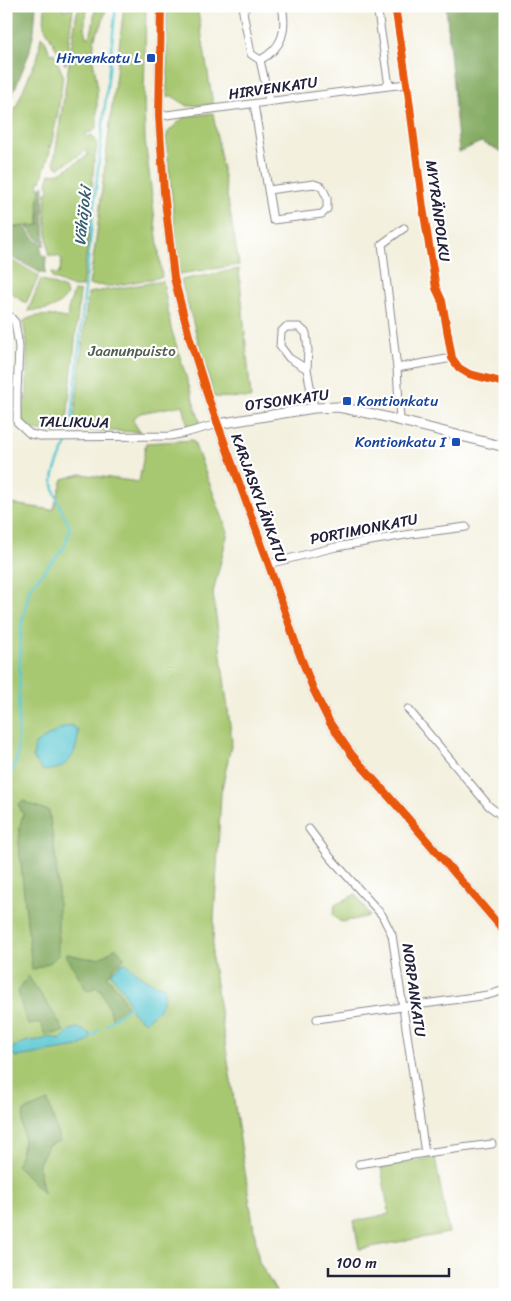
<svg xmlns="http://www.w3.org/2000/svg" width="511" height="1301" font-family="Sriracha,sans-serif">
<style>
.green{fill:#a7c871;stroke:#647556}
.forest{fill:#85ac63;stroke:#54674f}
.water{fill:#5cc8d1;stroke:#3f7586}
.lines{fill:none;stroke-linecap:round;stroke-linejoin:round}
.stream{stroke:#5cc8d1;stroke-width:2.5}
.minor-casing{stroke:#8a898c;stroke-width:9}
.tertiary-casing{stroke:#8a898c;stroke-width:11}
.minor{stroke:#fff;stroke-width:7}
.tertiary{stroke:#fff;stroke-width:9}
.cycleway-casing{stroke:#fff;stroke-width:11}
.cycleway{stroke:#e8590c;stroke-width:8}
.transit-dot{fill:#1a4fb4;stroke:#fff;stroke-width:2}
.labels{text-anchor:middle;stroke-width:4.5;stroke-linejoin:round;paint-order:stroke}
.transit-label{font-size:15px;fill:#164399;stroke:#fff;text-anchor:end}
.street-label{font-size:15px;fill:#22223b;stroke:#fff}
.park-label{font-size:15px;fill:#515c4e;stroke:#fff}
.water-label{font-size:16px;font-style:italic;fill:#365c70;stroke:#fff}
</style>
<rect width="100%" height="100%" fill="#fff"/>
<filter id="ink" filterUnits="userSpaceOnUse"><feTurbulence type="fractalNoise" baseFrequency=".02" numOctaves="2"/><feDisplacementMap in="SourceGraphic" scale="10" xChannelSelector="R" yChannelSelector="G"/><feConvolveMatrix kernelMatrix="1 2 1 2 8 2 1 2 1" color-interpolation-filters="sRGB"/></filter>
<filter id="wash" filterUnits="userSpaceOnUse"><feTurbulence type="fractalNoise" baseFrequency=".0096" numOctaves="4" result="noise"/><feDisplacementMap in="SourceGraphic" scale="20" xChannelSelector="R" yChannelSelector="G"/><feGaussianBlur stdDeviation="1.12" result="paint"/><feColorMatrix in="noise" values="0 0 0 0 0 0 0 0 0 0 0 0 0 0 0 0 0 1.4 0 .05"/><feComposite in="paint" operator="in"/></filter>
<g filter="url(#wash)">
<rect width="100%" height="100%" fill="#f3f0de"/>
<path class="green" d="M45,6H63V10L73,8L66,64L65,65L44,26Z
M79,6H88C86,15 83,28 86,37H89C94,29 93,16 96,6H107L101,27L97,31L94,41L93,60L97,83V127L92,132L86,133L87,137L92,135L95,138L97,147L94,161L88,243L82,287H73L52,278L51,273L59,274L62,260L59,256H49L45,212L46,193H48L49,189L47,182L50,174L60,173L88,155L87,151L84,152L59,168L56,166L54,162L76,17Z
M124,6H146L144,96L145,140L162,277L112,286L89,285L96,240Z
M167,6H197L213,104L188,106L172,96H167Z
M41,36L45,40L50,54L54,53L63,75L58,112L51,146L48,147L51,148L41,181L38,182L40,190L38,204L39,225L6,228V131L31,71L38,56Z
M213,113L239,265L179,274L166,138L168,132L184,117Z
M6,257L39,276L26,303L6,290Z
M239,269L251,398L214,397L181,280Z
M41,279L65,289L67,295C56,311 47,309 28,311Z
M163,281L171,328L201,425L188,427L183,405L140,413L132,419L140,432L73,430L88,293Z
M74,291L80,292L66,431C50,431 25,436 21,415C20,411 21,404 21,399H27V344L23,322C33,313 53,315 66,318L68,316V309Z
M193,440L228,532L213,593L232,741L221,793L212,958L259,1262L278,1295H6V503L53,510L63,479L81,474L139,482L146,443Z
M356,894L370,916L343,922L339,921L333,915L335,905Z
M435,1157L449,1233L359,1249L354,1221L389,1214L381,1167Z"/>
<path class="forest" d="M14,6H36L34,31L29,54L6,111V38Z
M446,6H505V153L481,142L459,152Z
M44,185L43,213L45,243L37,238L26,227L40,225L39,204L40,188Z
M23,226L36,240L45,245L41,246L42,256H46L45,274L39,272L6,254V229Z
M24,801L35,806L49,811L56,861L58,890V955L51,962L32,970L19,846L20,825L23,814L18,804Z
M115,947L125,958L115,966L107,977L119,990L127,1007L113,1020L101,990L96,987L87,991L65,953C84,958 100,964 115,947Z
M28,976L55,1015L64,1032L45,1035L41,1023L28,1025L23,1011L18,991Z
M48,1101L60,1141L48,1145L38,1166L44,1194L17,1165L24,1142L22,1123L24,1111Z"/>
<path class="water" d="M71,725L78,730C79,745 73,762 59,768C54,770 48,770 43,771L33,758L35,744L60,729Z
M122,963H126C138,975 148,983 164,987C166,1005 157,1011 145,1022L133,1013L124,992L111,973Z
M78,1028L85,1031L92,1036L90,1040L78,1047L17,1057L7,1052L16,1046L28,1041L40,1040L51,1037L60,1040L70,1030Z"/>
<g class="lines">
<path class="stream" d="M71,429L85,287L116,6
M6,785L17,759L21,626L30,587L64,548L70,529C66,519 53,493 53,484C52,471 62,454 67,443
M106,1025L130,1006
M91,1037L99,1030"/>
</g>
</g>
<g filter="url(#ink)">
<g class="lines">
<defs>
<path id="minor" d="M247,6L243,12L251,54L260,60
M389,86L407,84
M269,101L260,60C283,48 287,30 282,6
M254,104L273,220L322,214L327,209V198L322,187L314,184L268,190
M159,116L389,86L377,6
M6,312L15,322L19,347L17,393V422L30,434L45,437L170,436L185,433L218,424
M397,368L452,358
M307,369L289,358L280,346L281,332L286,327H299L306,333L308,350L307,369L314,408
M400,421L397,368L382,244L404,228
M268,564L336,547L411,534L466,527
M408,709L489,806L505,818
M309,829L330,857L382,915L392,935L425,1153L359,1164
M317,1019L488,995L505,990
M425,1153L492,1144
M504,1295H505"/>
<path id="tertiary" d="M161,6L159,116L164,192L174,278L189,336L209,400L265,554L298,650L314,691L330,723L352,755L399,808L505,932
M218,424L314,408L338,407L373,414L505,447"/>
</defs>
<use href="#minor" class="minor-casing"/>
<use href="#tertiary" class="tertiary-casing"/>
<use href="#minor" class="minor"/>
<use href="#tertiary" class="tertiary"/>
<defs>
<path id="cycleway" d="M161,6L159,116L164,192L174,278L189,336L209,400L265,554L298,650L314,691L330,723L352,755L399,808L505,932
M395,6L407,84L423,208L436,288L442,301L452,358L459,368L469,374L505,383"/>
</defs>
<use href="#cycleway" class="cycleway-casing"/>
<use href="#cycleway" class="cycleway"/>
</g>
</g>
<g class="transit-dot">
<rect x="146" y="53" width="10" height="10" rx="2.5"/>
<rect x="342" y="396" width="10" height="10" rx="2.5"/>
<rect x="451" y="437" width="10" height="10" rx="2.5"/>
</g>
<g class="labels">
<g class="transit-label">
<text x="141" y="63">Hirvenkatu L</text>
<text x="357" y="406" text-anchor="start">Kontionkatu</text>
<text x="446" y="447">Kontionkatu I</text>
</g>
<g class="street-label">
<text transform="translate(273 88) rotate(-8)" y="5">HIRVENKATU</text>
<text transform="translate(438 211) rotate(82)" y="5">MYYRÄNPOLKU</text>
<text transform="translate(287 400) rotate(-8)" y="5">OTSONKATU</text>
<text transform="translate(74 422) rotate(1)" y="5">TALLIKUJA</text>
<text transform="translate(259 498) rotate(70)" y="5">KARJASKYLÄNKATU</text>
<text transform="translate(364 529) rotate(-11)" y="5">PORTIMONKATU</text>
<text transform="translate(414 990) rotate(82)" y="5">NORPANKATU</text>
</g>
<g class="park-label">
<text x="132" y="356">Jaanunpuisto</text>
</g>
<g class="water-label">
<text transform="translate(82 216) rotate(-84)" y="6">Vähäjoki</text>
</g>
</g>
<rect width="511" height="1301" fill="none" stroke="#fff" stroke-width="25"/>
<path d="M328 1268v8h121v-8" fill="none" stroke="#22223b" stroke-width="2.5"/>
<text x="336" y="1268" font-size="15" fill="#22223b" stroke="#ffffff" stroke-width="4" paint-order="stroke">100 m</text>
</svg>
